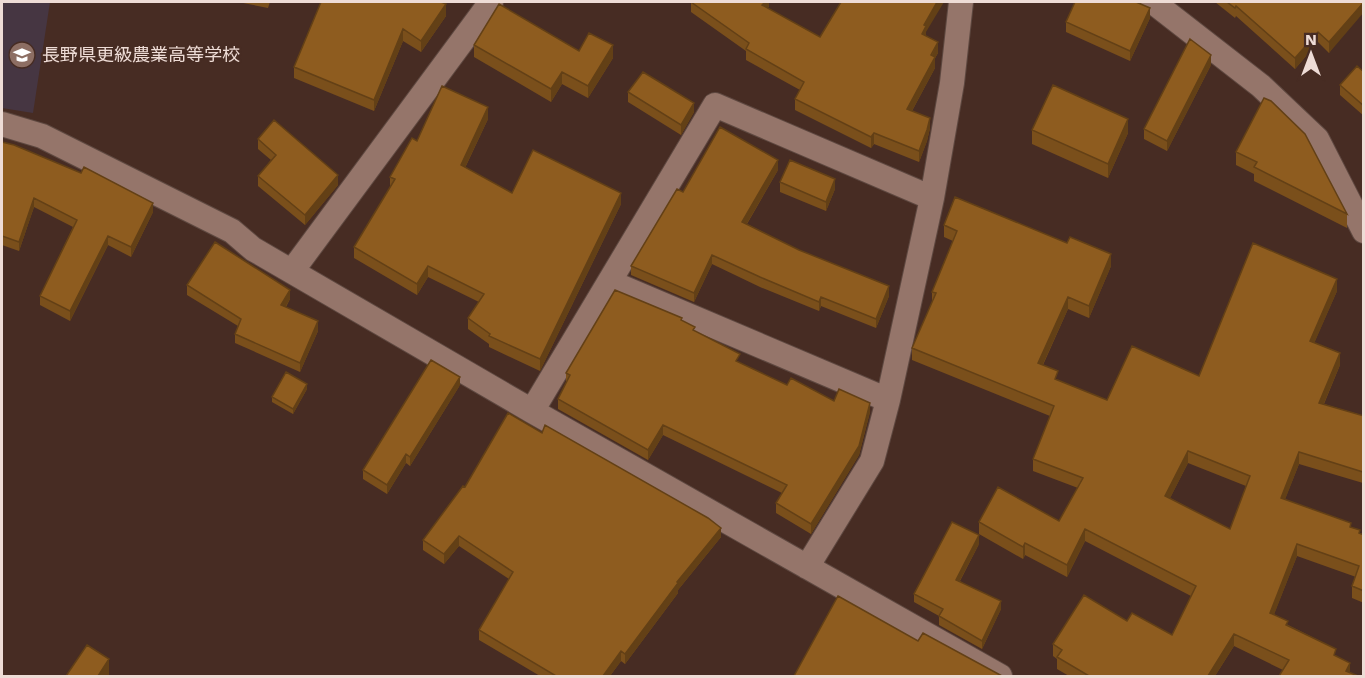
<svg xmlns="http://www.w3.org/2000/svg" width="1365" height="678" font-family="'Work Sans','Noto Sans JP',sans-serif">
<style>
.education{fill:#463642}
.lines{fill:none;stroke-linecap:round;stroke-linejoin:round}
.street-casing{stroke:#5e4840;stroke-width:26}
.street{stroke:#95756a;stroke-width:24}
.wall{fill:#7a4f1b;fill-rule:evenodd}
.shaded-wall{fill:#634016}
.building{fill:#8e5c1f;stroke:#634016;stroke-width:1.5;fill-rule:evenodd}
.labels{text-anchor:middle;stroke-width:4.5;stroke-linejoin:round;paint-order:stroke}
.poi-label{font-size:18px;fill:#eedcd6;stroke:#472c23;text-anchor:start}
</style>
<rect width="100%" height="100%" fill="#472c23"/>
<path class="education" d="M2,2H50L33,113L2,108Z"/>
<g class="lines">
<defs>
<path id="street" d="M1153,2L1261,86L1317,139L1364,231
M2,124L42,136L232,231L253,249L532,411L1000,676
M292,271L491,2
M610,282L888,400
M532,411L715,105L932,198
M807,567L872,461L888,400L932,198L952,83L961,2"/>
</defs>
<use href="#street" class="street-casing"/>
<use href="#street" class="street"/>
</g>
<path class="wall" d="M238,2H270L268,8Z
M321,2L446,16L421,52L403,41L374,111L294,78V67Z
M691,2H769V6L768,8L820,37L926,32V36L938,53L935,58V68L912,111L930,128L927,141L919,162L874,144L871,148L795,110V99L800,90L746,60V51L691,12Z
M1215,2H1364L1329,53L1318,42L1295,69L1236,16L1235,18Z
M1150,18L1130,61L1066,32V22Z
M474,45L579,51L613,58L588,98L562,84L551,102L474,57Z
M1211,65L1167,151L1144,139V129Z
M1364,72V116L1340,95V85Z
M628,92L694,112L681,135L628,102Z
M1264,98L1347,214V228L1254,181V174L1236,165V152Z
M488,119L465,168L512,193L621,204L540,371L489,347V344L468,329V318L479,302L428,277L417,295L354,258V247L390,187V177L417,141Z
M1032,130L1128,133L1108,178L1032,144Z
M258,139L338,185L305,225L258,186V176L271,160L258,149Z
M2,142L153,212L131,257L108,245L70,321L40,305V296L73,227L34,207L19,251L2,245Z
M778,170L747,224L889,296L876,328L821,306L819,311L760,287L712,264L694,302L631,275V266L683,192Z
M780,182L835,189L826,211L780,192Z
M944,225L1111,266L1089,318L1068,309L1043,365L1058,381L1107,400L1199,376L1337,291L1314,343L1340,365L1324,404L1364,416L1363,483L1299,464L1285,499L1351,527L1360,534L1364,535V603L1352,598V586L1356,577L1297,556L1274,614L1288,625L1336,649L1283,670L1234,646L1215,676H1069L1057,669V659L1053,656V644L1127,621L1172,635L1191,596L1085,541L1067,577L1025,555L1023,559L979,534V522L1059,521L1078,488L1033,471V459L1050,416L912,360V348L932,303V292L953,241L944,237ZM1188,463L1246,486L1230,529L1170,498Z
M187,285L290,299L286,307L318,331L300,372L235,343V334L238,326L187,295Z
M682,320L695,331L740,363L787,385L870,412L859,455L811,534L776,513V503L782,493L663,435L648,460L558,409V399L566,383V373Z
M460,385L410,466L406,463L387,494L363,479V470Z
M307,389L293,414L272,402V397Z
M465,487L721,537L678,590V593L625,664L621,661L610,676H540L479,640V630L509,579L459,546L444,564L423,550V540Z
M979,544L960,581L1001,609L982,649L939,625V616L914,602V594Z"/>
<path class="shaded-wall" d="M765,2H769V6L762,16V5Z
M937,2H944L926,32V37L922,34L924,25Z
M1364,2V12L1329,53V42Z
M446,4V16L421,52V41Z
M1150,8V18L1130,61V51Z
M403,29V41L374,111V100Z
M1318,32V42L1295,69V58Z
M938,42V53L935,58V68L907,120V109Z
M613,45V58L588,98V86Z
M1211,55V65L1167,151V141Z
M562,72V84L551,102V89Z
M694,103V112L681,135V125Z
M488,107V119L461,176V165Z
M930,118V128L927,141L919,162V151Z
M1128,119V133L1108,178V164Z
M874,133V144L871,148V137Z
M778,160V170L742,232V222Z
M338,175V185L305,225V215Z
M835,179V189L826,211V202Z
M621,193V204L540,371V359Z
M34,198V207L19,251V242Z
M153,203V212L131,257V247Z
M108,236V245L70,321V311Z
M1111,254V266L1089,318V306Z
M712,255V264L694,302V293Z
M428,266V277L417,295V284Z
M1337,279V291L1310,353V341Z
M889,286V296L876,328V319Z
M290,290V299L281,314V305Z
M821,297V306L819,311V302Z
M1068,297V309L1038,375V363Z
M318,321V331L300,372V363Z
M1340,353V365L1319,415V403Z
M460,377V385L410,466V457Z
M307,384V389L293,414V409Z
M870,403V412L859,455L811,534V524Z
M663,425V435L648,460V450Z
M1188,451V463L1165,508V496Z
M1299,452V464L1281,510V498Z
M406,454V463L387,494V485Z
M721,528V537L678,590V593L625,664V654L677,582Z
M1085,529V541L1067,577V565Z
M979,535V544L956,588V580Z
M459,536V546L444,564V554Z
M1025,543V555L1023,559V547Z
M1297,544V556L1270,625V613Z
M1001,601V609L982,649V641Z
M1234,634V646L1215,676H1208Z
M621,651V661L610,676H603Z
M109,659V675L108,676H98Z
M1350,663V675L1346,671Z"/>
<path class="building" d="M321,2H441L446,4L421,41L403,29L374,100L294,67Z
M691,2H765L762,5L820,37L841,2H937L924,25L926,26L922,34L938,42L931,55L935,57L907,109L930,118L927,130L919,151L874,133L871,137L795,99L804,82L746,49L749,43Z
M1075,2H1136L1150,8L1130,51L1066,22Z
M1227,2H1364L1329,42L1318,32L1295,58L1236,6L1235,8Z
M499,4L579,51L589,33L613,45L588,86L562,72L551,89L474,45Z
M1190,39L1211,55L1167,141L1144,129Z
M1357,66L1364,72V106L1340,85Z
M643,72L694,103L681,125L628,92Z
M1053,85L1128,119L1108,164L1032,130Z
M442,86L488,107L461,165L512,193L533,150L621,193L540,359L489,336L490,334L468,318L484,294L428,266L417,284L354,247L395,179L390,177L412,138L417,141Z
M1264,98L1271,101L1305,134L1347,214L1254,167L1257,162L1236,152Z
M274,120L338,175L305,215L258,176L276,155L258,139Z
M720,127L778,160L742,222L799,250L889,286L876,319L821,297L819,302L760,277L712,255L694,293L631,266L677,189L683,192Z
M2,142L14,145L81,173L84,167L153,203L131,247L108,236L70,311L40,296L77,220L34,198L19,242L2,236Z
M790,160L835,179L826,202L780,182Z
M955,197L1067,243L1070,237L1111,254L1089,306L1068,297L1038,363L1058,371L1055,379L1107,400L1132,346L1199,376L1253,243L1337,279L1310,341L1340,353L1319,403L1364,416V468L1363,472L1299,452L1281,498L1351,523L1350,527L1360,530L1359,533L1364,535V591L1352,586L1359,566L1297,544L1270,613L1288,621L1286,625L1336,649L1334,655L1350,663L1346,671L1358,676H1279L1289,660L1234,634L1208,676H1089L1057,657L1062,650L1053,644L1084,595L1127,621L1132,613L1172,635L1196,586L1085,529L1067,565L1025,543L1023,547L979,522L998,487L1059,521L1083,478L1033,459L1054,406L912,348L936,293L932,292L957,231L944,225ZM1188,451L1250,476L1230,529L1165,496Z
M215,242L290,290L281,305L318,321L300,363L235,334L241,319L187,285Z
M615,290L682,318L681,320L695,327L693,330L740,354L736,361L787,385L791,378L834,401L839,389L870,403L859,446L811,524L776,503L787,485L663,425L648,450L558,399L570,375L566,373Z
M431,360L460,377L410,457L406,454L387,485L363,470Z
M286,372L307,384L293,409L272,397Z
M508,413L542,433L545,425L708,518L721,528L677,582L678,583L625,654L621,651L603,676H556L479,630L513,572L459,536L444,554L423,540L463,486L465,487Z
M952,522L979,535L956,580L1001,601L982,641L939,616L943,609L914,594Z
M838,596L918,641L923,633L1002,676H794Z
M87,645L109,659L98,676H99H66Z"/>
<defs>
<symbol id="school-disc" viewBox="-11 -11 22 22"><circle r="9.5" fill="#8d6e63" stroke="#472c23"/><path d="M0-5L7-2L0 1L-7-2ZM-4 1L0 2.5L4 1V4Q0 6-4 4Z" fill="#fff"/></symbol>
</defs>
<g fill-rule="evenodd">
<use href="#school-disc" x="7" y="40" width="30" height="30"/>
</g>
<g class="labels">
<g class="poi-label">
<text x="42" y="61">長野県更級農業高等学校</text>
</g>
</g>
<rect width="1365" height="678" fill="none" stroke="#eedcd6" stroke-width="6"/>
<g transform="translate(1311 54)" stroke="#472c23" stroke-width="4.5" paint-order="stroke">
<path d="M0-4.5L10 22L0 15L-10 22Z" fill="#eedcd6"/>
<text y="-9" font-size="16" font-weight="bold" text-anchor="middle" fill="#eedcd6">N</text>
</g>
</svg>
